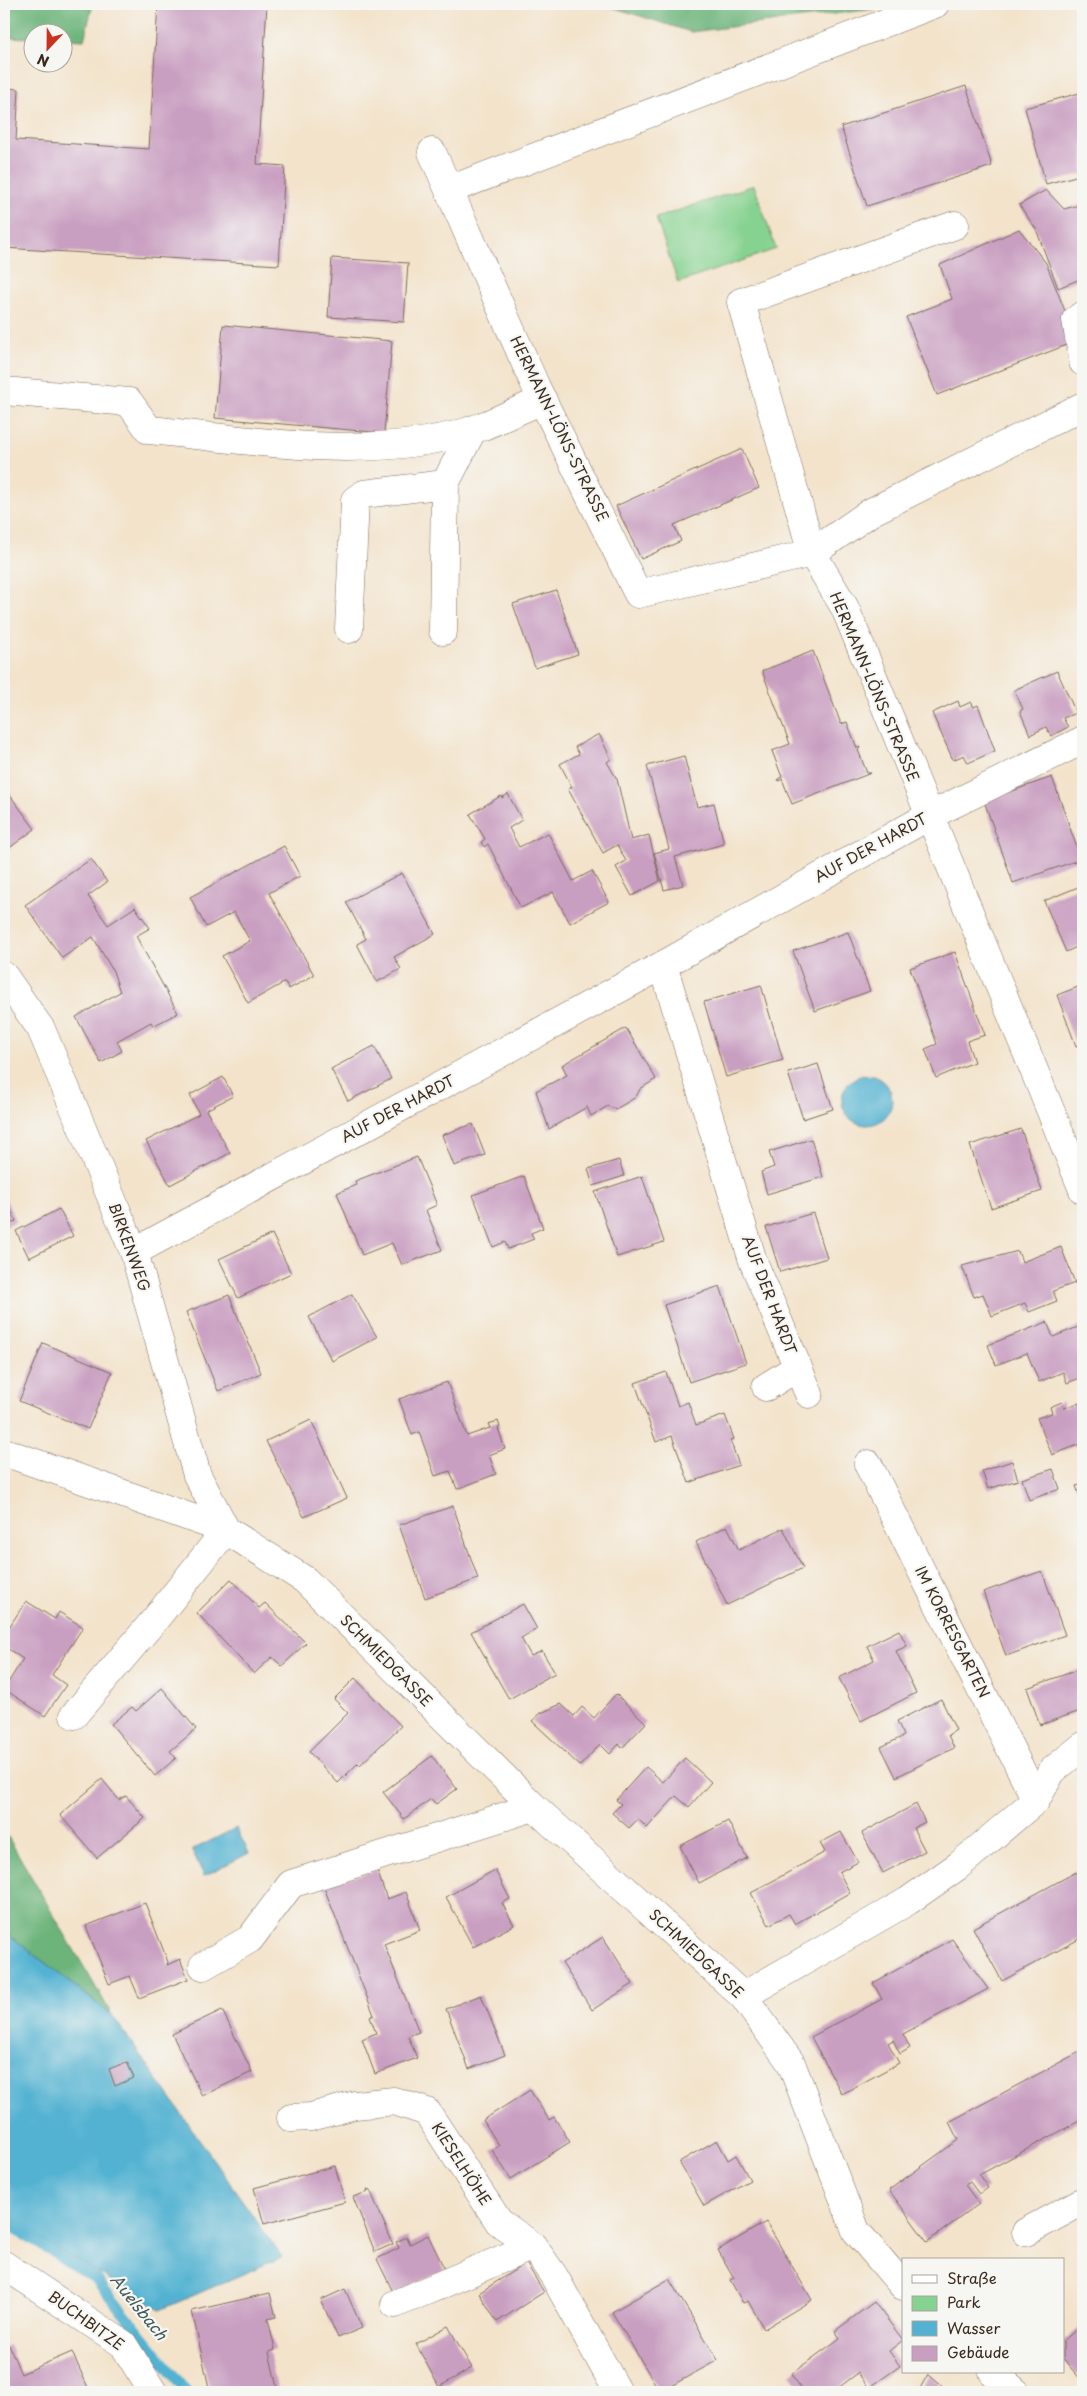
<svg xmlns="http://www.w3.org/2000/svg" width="1087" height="2396" font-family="'Playpen Sans',sans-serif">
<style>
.green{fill:#86d290;stroke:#607e57}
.forest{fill:#6cb47a;stroke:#546f4c}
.water{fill:#53b2d2;stroke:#476e78}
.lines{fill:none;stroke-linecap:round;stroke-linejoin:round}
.stream{stroke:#53b2d2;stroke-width:11}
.building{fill:#c99fc1}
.minor-casing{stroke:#7b6b5b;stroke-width:29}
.minor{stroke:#fff;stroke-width:28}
.labels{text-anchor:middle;stroke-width:4.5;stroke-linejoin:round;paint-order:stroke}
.street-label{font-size:15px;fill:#3b2a1e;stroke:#f6f6f2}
.water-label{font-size:16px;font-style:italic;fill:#435a5d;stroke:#f6f6f2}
</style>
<rect width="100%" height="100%" fill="#f6f6f2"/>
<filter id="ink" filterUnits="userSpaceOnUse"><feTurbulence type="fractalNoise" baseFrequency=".02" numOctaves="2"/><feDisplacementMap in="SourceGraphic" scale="10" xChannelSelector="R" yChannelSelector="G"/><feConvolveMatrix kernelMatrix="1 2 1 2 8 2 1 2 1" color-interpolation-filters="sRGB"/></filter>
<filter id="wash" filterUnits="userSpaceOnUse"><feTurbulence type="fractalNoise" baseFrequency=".0096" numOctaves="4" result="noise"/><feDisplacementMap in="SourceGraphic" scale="20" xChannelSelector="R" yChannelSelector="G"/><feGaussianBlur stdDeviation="1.12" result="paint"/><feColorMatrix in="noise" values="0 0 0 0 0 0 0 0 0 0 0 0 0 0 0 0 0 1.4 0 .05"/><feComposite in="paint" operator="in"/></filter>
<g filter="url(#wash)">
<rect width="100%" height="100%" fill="#f3e3cb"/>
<path class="green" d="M754,185L776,249L678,283L656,218Z"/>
<path class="forest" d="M4,4H93L84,40L63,39L62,32H32V38L4,37Z
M602,4H913L691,32Z
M4,1830L112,2015L4,1931Z"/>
<path class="water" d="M842 1100a25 25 0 1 1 50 0a25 25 0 1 1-50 0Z
M236,1828L249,1853L204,1876L192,1850Z
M4,1931L112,2015L282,2257L160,2310L4,2217Z"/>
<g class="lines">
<path class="stream" d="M4,2222L96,2279L187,2392"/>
</g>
<g id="blocks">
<path class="building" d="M158,4H267L257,164L285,166L279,265L4,248V88L19,89L16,140L149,149Z
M966,86L992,166L867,206L841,127Z
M1083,92V174L1046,184L1025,108Z
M1046,190L1064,209L1083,204V278L1058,288L1036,229L1019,205Z
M1019,229L1046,263L1077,341L937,395L906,317L952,299L940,265Z
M332,258L408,263L404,322L328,317Z
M223,325L392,341L384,433L215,418Z
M742,449L759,488L674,525L681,541L641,559L616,506Z
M556,590L578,654L535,668L513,604Z
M813,651L841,724L847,722L857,748L861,747L858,750L867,773H871L792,804L782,779L779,781L778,779L782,777L772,751L790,744L762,671Z
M1057,671L1076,713L1063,718L1068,727L1051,736L1046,727L1030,735L1020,711L1023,709L1014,690Z
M958,701L960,707L971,702L974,707L978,705L995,751L968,763L964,755L953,760L932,713Z
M599,734L611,759L607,762L617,779L631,840L649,835L660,881L632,896L616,867L626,861L617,845L603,853L568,789L572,787L560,764L579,754L575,747Z
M684,756L697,807L714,803L724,844L675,857L683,885L664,890L654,853L669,849L647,766Z
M1052,777L1081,859L1013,883L984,801Z
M4,787L35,829L4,852Z
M508,794L522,820L509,828L519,847L548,833L573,881L592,871L609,902L570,923L553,892L521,908L488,844L484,847L481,842L485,839L470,814L501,796L502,798Z
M284,846L300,876L269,893L314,975L289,989L285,982L248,1003L222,956L250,941L234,912L206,927L190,897Z
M91,859L107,882L88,896L108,925L135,907L150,928L136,936L178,1013L153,1026L151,1022L117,1041L122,1051L101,1063L76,1017L120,992L113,971L93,937L62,958L25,905Z
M402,873L435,934L394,957L401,969L377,982L357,944L366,939L346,902Z
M1083,885V944L1066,952L1044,901Z
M848,932L870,991L815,1011L793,951Z
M955,952L985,1035L967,1041L974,1062L936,1078L925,1049L937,1044L910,968Z
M761,985L783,1060L726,1077L704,1002Z
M1083,985V1044L1076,1046L1057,995Z
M626,1028L656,1079L640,1089L636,1097L616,1109L608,1106L591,1116L587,1107L549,1129L536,1091L567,1075L562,1065Z
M374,1046L391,1079L348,1101L331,1069Z
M818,1064L833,1109L803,1119L788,1073Z
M223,1077L233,1096L206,1110L230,1153L170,1185L146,1141L199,1114L190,1095Z
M473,1124L485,1155L454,1166L442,1135Z
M1021,1129L1042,1191L991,1208L970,1145Z
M811,1139L823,1177L767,1194L761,1172L774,1167L769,1152Z
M417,1157L437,1205L426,1210L442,1250L402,1265L392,1243L362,1255L337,1193L356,1185L355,1181Z
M619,1160L624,1176L593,1186L588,1169Z
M524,1176L543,1228L531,1233L534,1239L508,1249L505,1242L493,1247L473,1195Z
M642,1176L664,1242L617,1257L595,1192Z
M4,1196L16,1221L4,1227Z
M59,1209L73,1236L29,1258L16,1231Z
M813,1213L827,1258L780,1272L766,1227Z
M272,1234L291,1273L238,1298L219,1259Z
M1061,1247L1075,1283L1053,1291L1057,1301L1029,1312L1025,1303L992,1316L983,1294L974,1297L962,1266L1018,1251L1022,1262Z
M720,1286L746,1363L689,1382L664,1305Z
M352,1294L377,1337L332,1361L309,1317Z
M229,1295L261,1373L218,1391L186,1312Z
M1047,1322L1053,1337L1083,1325V1377L1067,1383L1063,1372L1039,1382L1027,1353L996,1365L988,1345Z
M43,1343L112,1372L88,1429L19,1401Z
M666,1372L678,1406L688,1402L696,1425L725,1415L734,1439L730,1440L739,1465L689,1483L672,1436L656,1442L635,1383Z
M447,1382L467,1436L490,1428L488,1424L498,1421L500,1427L498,1428L505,1449L489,1455L496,1474L457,1489L450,1471L435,1476L419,1432L412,1435L399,1399Z
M1062,1402L1064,1408L1079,1403L1083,1415V1443L1052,1455L1037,1418L1052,1413L1050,1407Z
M311,1420L347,1498L304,1517L266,1441Z
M1012,1461L1018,1480L988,1489L982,1471Z
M1053,1469L1060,1489L1029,1500L1022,1479Z
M1083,1484V1501L1082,1502L1076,1486Z
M453,1506L478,1579L425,1598L399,1525Z
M727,1526L739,1550L783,1528L803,1568L727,1605L696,1542Z
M1042,1571L1065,1635L1006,1656L983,1592Z
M231,1579L259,1608L265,1603L306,1643L282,1666L272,1657L254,1674L197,1613Z
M26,1601L55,1619L59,1612L83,1627L52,1675L66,1685L45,1716L4,1689L23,1659L4,1646V1635Z
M523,1604L537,1629L521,1638L531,1656L542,1651L555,1673L509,1699L471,1632Z
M899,1630L907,1646L896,1651L916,1693L861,1721L839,1678L874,1660L867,1646Z
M1083,1668V1710L1040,1725L1027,1688Z
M355,1678L401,1726L360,1765L358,1763L338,1783L309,1752L348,1713L334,1699Z
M162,1688L196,1729L170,1751L176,1758L155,1776L111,1724L132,1707L136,1711Z
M616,1694L646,1723L622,1748L619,1744L610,1754L600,1744L580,1766L532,1721L541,1713L561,1704L574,1716L582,1707L594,1718Z
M941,1699L956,1730L948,1735L954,1748L896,1777L881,1747L904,1736L897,1721Z
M432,1756L457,1789L436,1804L431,1799L404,1819L383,1792Z
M685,1758L711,1782L689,1807L676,1796L647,1828L638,1819L629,1828L612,1813L621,1804L616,1800L646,1767L663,1782Z
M102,1779L119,1800L126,1796L145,1818L97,1858L60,1815Z
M916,1804L925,1822L913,1828L925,1851L883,1873L862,1833Z
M728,1821L747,1858L699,1883L680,1846Z
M841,1832L858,1862L839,1872L850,1893L795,1924L789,1914L769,1925L751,1893L825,1852L820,1843Z
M377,1870L387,1899L406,1892L420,1930L384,1944L419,2032L408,2036L417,2058L375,2074L362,2039L376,2033L370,2017L374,2015L323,1885Z
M495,1870L510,1899L502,1903L514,1925L473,1947L446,1897Z
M1076,1872L1083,1885V1937L1002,1981L973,1928Z
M145,1903L168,1962L167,1965L180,1959L188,1979L139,1998L130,1976L109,1984L86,1926Z
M603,1937L633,1984L592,2010L562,1963Z
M952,1939L988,1989L903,2034L910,2048L900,2054L893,2040L888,2043L899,2063L842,2094L811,2037L882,1999L873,1983Z
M481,1995L505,2055L469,2069L446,2009Z
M222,2010L252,2072L202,2096L172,2034Z
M1083,2050V2119L979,2175L988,2188L979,2194L970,2182L965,2185L979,2204L927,2242L889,2190L958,2140L949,2122Z
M127,2062L134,2078L115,2086L109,2069Z
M530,2090L549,2120L554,2117L570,2142L511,2179L492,2150L499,2146L483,2120Z
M717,2140L728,2160L736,2155L750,2180L704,2206L679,2162Z
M335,2166L345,2202L264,2224L254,2188Z
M367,2189L370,2190L393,2244L375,2252L353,2197L368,2192Z
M766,2222L812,2300L764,2329L748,2301L743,2303L730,2280L734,2278L718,2250Z
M428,2235L445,2270L394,2294L377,2259L399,2248L396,2242L407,2237L410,2244Z
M526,2263L544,2292L497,2322L479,2293Z
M669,2279L718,2360L660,2392L612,2312Z
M345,2289L362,2328L338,2338L321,2300Z
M270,2293L276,2317L268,2319L275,2350L269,2352L278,2392H222L221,2389L210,2392L192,2311Z
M874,2302L903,2340L889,2351L900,2366L869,2388L858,2373L833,2392H804L791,2374L840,2338L835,2331Z
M1083,2324V2382L1063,2359V2341Z
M448,2326L472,2368L439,2387L416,2344Z
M9,2345L21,2374L72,2352L90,2392H4V2347Z
M928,2374L944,2388L949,2392H918Z"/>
</g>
</g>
<g filter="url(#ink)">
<use href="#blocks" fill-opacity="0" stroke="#7b6b5b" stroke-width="1"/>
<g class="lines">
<defs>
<path id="minor" d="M432,152L536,387L638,594L812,553L845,608L1083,1190
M449,190L935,4
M955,225L741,302L812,553L871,512L1083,406
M1083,315L1076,320L1083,362
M4,391L129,402L149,430C249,440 352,459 451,436C483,429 513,412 543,400
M349,629L355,500L364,494L445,484
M443,631L445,484L473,429
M663,965L753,1261L809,1394
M4,976L41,1029L134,1252L197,1475L226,1530
M134,1252L663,965L929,816L1083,740
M766,1387L798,1367
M4,1452L226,1530L305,1580L534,1807L743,1996L791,2063L856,2231L903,2286
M868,1464L1036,1800
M74,1715L157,1617L226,1530
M203,1966L250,1939L291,1884L534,1807
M743,1996L908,1901L958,1866L1036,1800L1052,1771L1083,1746
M291,2118L311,2117L355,2105L394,2101L427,2112L499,2222L533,2246L554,2276L618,2392
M1026,2232L1083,2201
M4,2265L123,2344L153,2392
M395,2304L533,2246
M993,2372L1016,2392"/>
</defs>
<use href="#minor" class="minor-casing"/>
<use href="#minor" class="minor"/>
</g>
</g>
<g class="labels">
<g class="street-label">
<text transform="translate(559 429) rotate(64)" y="5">HERMANN-LÖNS-STRASSE</text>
<text transform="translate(874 687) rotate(67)" y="5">HERMANN-LÖNS-STRASSE</text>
<text transform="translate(871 848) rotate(-29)" y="5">AUF DER HARDT</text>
<text transform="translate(398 1109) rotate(-28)" y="5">AUF DER HARDT</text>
<text transform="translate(129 1247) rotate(70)" y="5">BIRKENWEG</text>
<text transform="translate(769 1295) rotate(69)" y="5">AUF DER HARDT</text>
<text transform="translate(952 1632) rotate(63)" y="5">IM KORRESGARTEN</text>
<text transform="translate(386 1661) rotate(45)" y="5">SCHMIEDGASSE</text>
<text transform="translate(696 1954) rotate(43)" y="5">SCHMIEDGASSE</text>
<text transform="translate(461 2164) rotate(57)" y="5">KIESELHÖHE</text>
<text transform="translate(86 2321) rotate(36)" y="5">BUCHBITZE</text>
</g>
<g class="water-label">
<text transform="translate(139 2307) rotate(51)" y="6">Auelsbach</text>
</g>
</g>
<rect width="1087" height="2396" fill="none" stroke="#f6f6f2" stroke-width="20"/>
<rect x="902" y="2258" width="162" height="115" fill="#f6f6f2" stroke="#aba49d"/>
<rect x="912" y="2275" width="25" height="8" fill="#ffffff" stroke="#aba49d"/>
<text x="947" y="2284" font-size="15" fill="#3b2a1e">Straße</text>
<rect x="912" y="2296" width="25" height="15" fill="#86d290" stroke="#aba49d"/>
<text x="947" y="2308" font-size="15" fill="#3b2a1e">Park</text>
<rect x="912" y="2321" width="25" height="15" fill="#53b2d2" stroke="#aba49d"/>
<text x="947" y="2334" font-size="15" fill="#3b2a1e">Wasser</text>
<rect x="912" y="2346" width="25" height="15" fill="#c99fc1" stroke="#aba49d"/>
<text x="947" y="2358" font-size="15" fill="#3b2a1e">Gebäude</text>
<g transform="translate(48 48) rotate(202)"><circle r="24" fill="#f6f6f2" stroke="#aba49d"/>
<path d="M0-4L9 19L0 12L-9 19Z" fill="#c8321e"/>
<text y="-8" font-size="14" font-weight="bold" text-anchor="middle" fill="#3b2a1e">N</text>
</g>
</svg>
